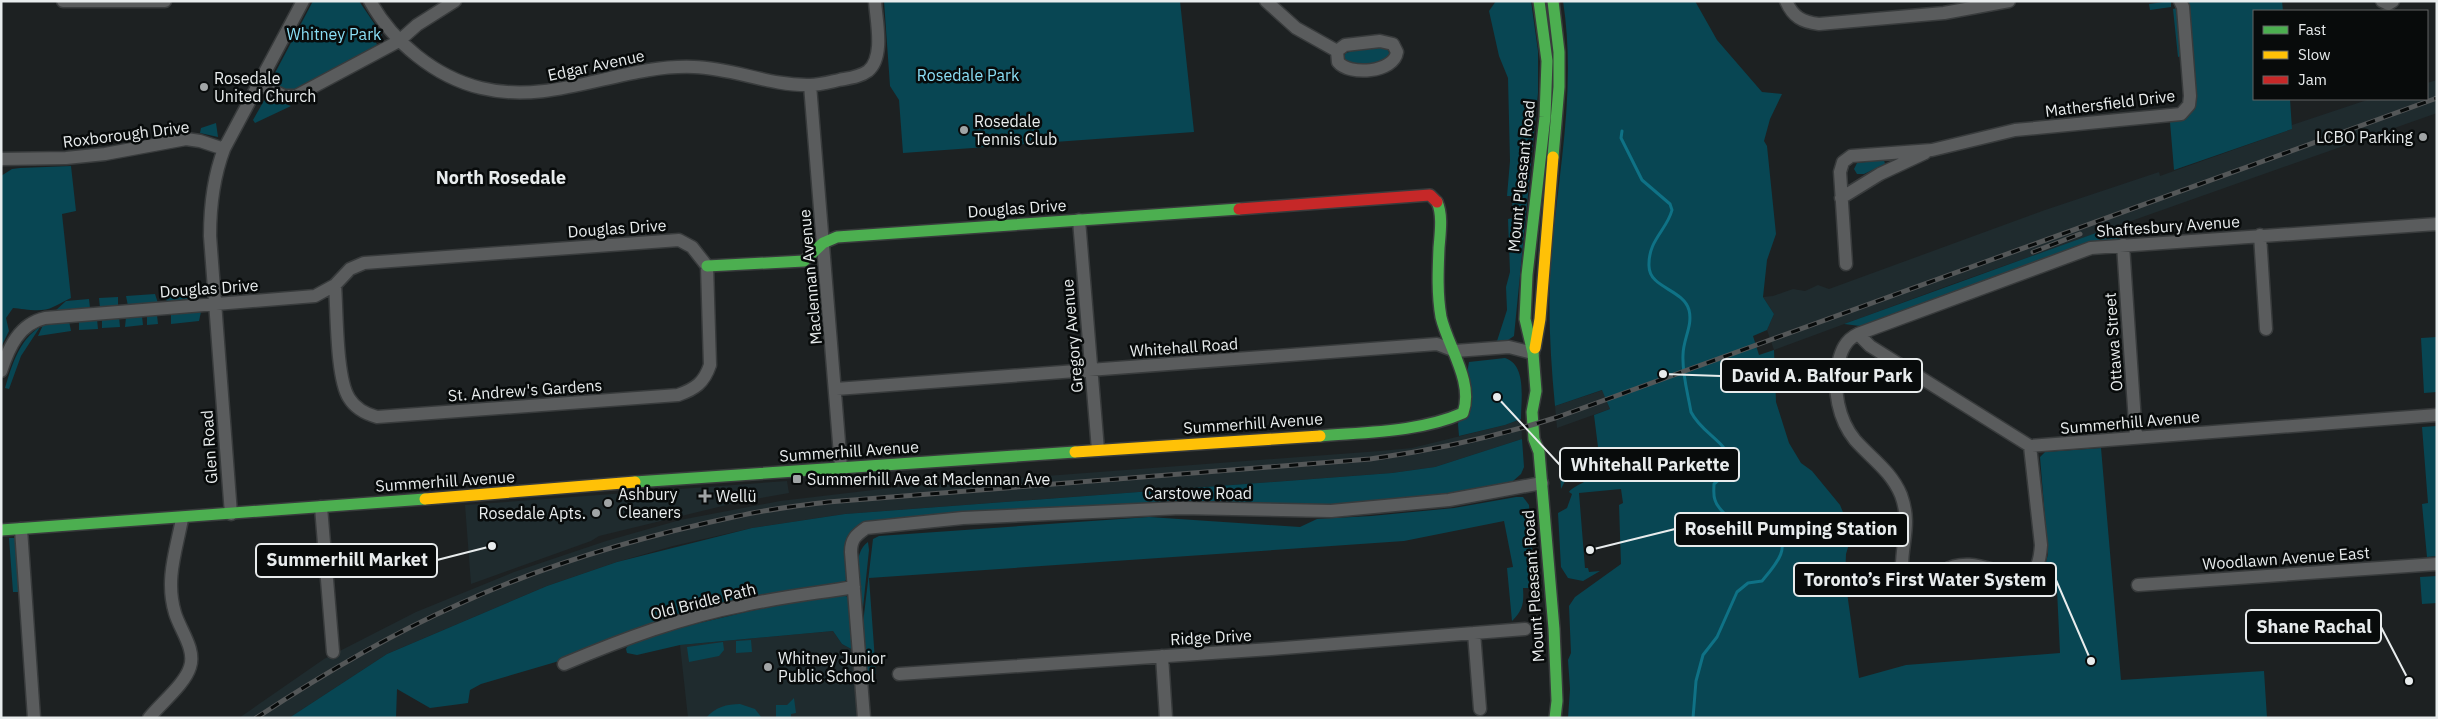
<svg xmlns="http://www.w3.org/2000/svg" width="2438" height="719" font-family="'IBM Plex Sans',sans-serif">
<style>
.built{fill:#1f2b2e}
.green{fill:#084653}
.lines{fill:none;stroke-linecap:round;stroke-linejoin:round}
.stream{stroke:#0f7286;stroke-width:3}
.street-casing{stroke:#383b3c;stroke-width:15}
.fast-casing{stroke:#383b3c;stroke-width:14}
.slow-casing{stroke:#383b3c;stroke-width:14}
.jam-casing{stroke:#383b3c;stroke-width:14}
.street{stroke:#5a5c5d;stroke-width:12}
.fast{stroke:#4caf50;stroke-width:11}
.slow{stroke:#ffc107;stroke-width:11}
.jam{stroke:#c62828;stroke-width:11}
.rail-casing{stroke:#545758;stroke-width:5}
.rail{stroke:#080b0b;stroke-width:3;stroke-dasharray:9;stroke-linecap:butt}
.poi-dot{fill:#a1a5a6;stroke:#080b0b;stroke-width:2}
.labels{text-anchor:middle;stroke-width:5;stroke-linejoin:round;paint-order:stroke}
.park-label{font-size:16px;fill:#8bdff6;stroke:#080b0b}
.street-label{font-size:16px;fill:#e8eced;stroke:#080b0b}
.poi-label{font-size:16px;fill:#e8eced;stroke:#080b0b;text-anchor:start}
.neighbourhood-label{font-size:18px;font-weight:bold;fill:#e8eced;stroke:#080b0b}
.leader{fill:none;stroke:#e8eced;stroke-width:2}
.callout-dot{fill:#e8eced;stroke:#080b0b;stroke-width:2}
.callout{fill:#080b0b;stroke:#e8eced;stroke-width:2}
.callout-label{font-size:18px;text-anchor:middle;font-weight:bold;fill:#e8eced}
</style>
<rect width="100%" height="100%" fill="#1d2122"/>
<path class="built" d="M2437,80V113L1950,285L1774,350L1767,330L1774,314L1763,297L1773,296L1793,289L1805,291L1818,285L1829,289L2045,210L2159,172L2160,176L2292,129V125L2370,99H2427V83Z
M1603,390L1610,409L1557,428L1555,406Z
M1521,419L1522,439L1435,467L1392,473L845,514L752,528L673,546L617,562L547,586L387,654L289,718H239L324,659L416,612L514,572L606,541L680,520L780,501L899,487L1380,451L1412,448L1505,425Z
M787,481L789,493L739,502L599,536L591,541L471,584L465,505Z
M833,631L842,644L853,650L857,718H688L680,645Z"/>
<path class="green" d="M313,1H359L382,35L376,42L377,45L298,90L288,92L274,85L277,80L275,73Z
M884,1H1180L1194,132L903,153L899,100L890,86Z
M1496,1H1531L1538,51V93L1514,336L1508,340L1497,341L1507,310L1506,287L1510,272L1508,219L1513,218L1512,196H1507L1510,161L1508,78L1499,56L1489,11Z
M1563,1H1695L1717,40L1762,92L1782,94L1770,119L1764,141L1767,146L1776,234L1767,260L1763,297L1774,314L1767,330L1753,336L1759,355L1774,350L1776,402L1789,443L1801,463L1812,471L1840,505L1852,534L1846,554L1845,578L1859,678L1906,665L2060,653L2056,569L2045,566L2048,554L2040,457L2045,452L2101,448L2121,680L2264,671L2267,718H1568L1570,689L1568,660L1571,653L1569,606L1575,597L1621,564L1619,505L1623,503L1621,489L1579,493L1585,568H1588L1589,572L1600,571L1583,581L1568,578L1561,567L1558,513L1567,508L1572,494L1569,492C1572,486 1604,473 1611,471L1614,466L1609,456L1607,457L1599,451L1594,454L1588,449L1572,459L1580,468L1574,472L1562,468L1561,472L1565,481L1561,489L1559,451L1598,447L1594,415L1610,409L1602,390L1555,406C1550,353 1547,300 1552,247C1560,164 1576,85 1563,1Z
M2171,1V7L2150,10L2149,4Z
M2187,1H2282L2283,11H2254V99H2290L2292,129L2174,170L2170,122C2186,119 2195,114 2197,97Z
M2177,8L2181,56L2178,57L2173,9Z
M1364,47L1387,48L1390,55C1379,66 1360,67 1346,63L1343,57L1346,53L1359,49L1364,50Z
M266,97L291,106L255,123L253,120Z
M216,123L218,137L200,133L201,128Z
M1884,160L1885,164L1864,174H1857L1854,169L1857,163Z
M71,166L76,211L62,214L71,298C64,301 60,304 53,307C43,313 24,309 13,308L6,318L9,331L1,347V176L12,169L20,168Z
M2118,225L2121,239L2089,243L1860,326L1844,324Z
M196,290L199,297L195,299L167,303L165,293Z
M155,294L158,303L128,306L126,296Z
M118,297V306L100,308L99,298Z
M89,299L90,308L55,311L66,301Z
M201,312L199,321L171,324V314Z
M147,315H157L158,324L147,325Z
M142,316L143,325L125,327L126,317Z
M119,317L120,327L102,328V319Z
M97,319L98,329L79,330V320Z
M69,321L71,331L38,336L43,325Z
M40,327L21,356L9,389L5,388C12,365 19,340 40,327Z
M2437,337V392L2424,393L2421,338Z
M1505,358C1527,365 1521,399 1521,419L1505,425L1459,436L1458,424L1469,362Z
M2437,426V556L2427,557L2422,504L2428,503L2422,427Z
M1522,439L1524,467L1521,474L1513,481L1452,494L1345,504L1282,505L1222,501H1170L874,522L862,526L847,579L843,583L808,588L481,684L470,690L468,703L430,708L397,689L396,718H289L387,654L547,586L617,562L752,528L845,514L1392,473L1435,467Z
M1516,497H1523L1529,505L1535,588H1523C1524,603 1523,610 1512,621L1507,568L1513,567L1504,521L1404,541L869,578L876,674L867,675L863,623L873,539L879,536L1149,517L1300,527L1317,519L1371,516L1454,508Z
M9,538H15L16,540L19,592H13Z
M868,542L869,550L863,608C860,589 850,555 868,542Z
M2437,576V603L2422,604L2420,577Z
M841,594L848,597L849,601L853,650L842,644L833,631L680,645L637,655L627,653L626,649L629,643C699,621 769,606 841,594Z
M751,640L752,652L736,653V641Z
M723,642L724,650L719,656L689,662L687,647Z
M794,698L796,713L791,714V718H776V705H787Z
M740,704L755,709L762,718H706C715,707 727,704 740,704Z"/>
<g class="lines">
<path class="stream" d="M1622,131L1621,138L1642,180L1670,204L1672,210C1667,230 1648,240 1649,266C1649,288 1683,289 1689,310C1693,326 1683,339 1683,355C1682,374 1688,394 1691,412C1701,432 1722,439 1732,460L1730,470L1714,484C1714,489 1713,495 1715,500C1718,511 1741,529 1752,532C1758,533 1765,532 1771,534C1797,543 1771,570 1762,581L1748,583L1737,592L1717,637L1703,655L1696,681L1693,718"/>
<defs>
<path id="street" d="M63,1H165
M370,1C393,42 435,77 481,88C554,106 621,64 694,67C733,68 770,86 810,85C819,85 830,82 839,80C849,78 860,77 868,71C885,57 876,20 875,1
M1266,1L1296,28L1337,51
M1786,1C1793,17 1802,22 1819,24L1944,13L2009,1
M2382,1L2388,4L2393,1
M1380,41L1393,44L1397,52C1394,73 1349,76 1338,62L1337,51L1345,45Z
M260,84L284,96H296L399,41L417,25L455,1
M810,85L841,467
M1,159L66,158L105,154L186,139L200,141L224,149
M1841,198L1880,174L1925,153
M1079,220L1098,450
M2260,235L2266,329
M2123,245L2136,437
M1846,264L1840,172L1843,162L1851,156L1932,150L2015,130L2181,114L2189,105L2190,96L2183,7L2180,1
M1858,334L1870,346L2030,446L2437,415
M1,371C9,347 19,324 45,318L315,296L335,285L350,269L364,263L679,240L692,247L707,266L710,365C704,383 695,389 678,395L377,417C366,414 355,408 349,398C336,378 337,311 335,285
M836,389L1437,344L1455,351L1509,347L1533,353
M2030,446L2041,545C2040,560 2038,574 2021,576C1994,574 1970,555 1943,571C1937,574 1932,579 1926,582L1911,580L1902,570C1901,543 1912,525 1901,495C1891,471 1872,459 1855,440C1838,419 1833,390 1838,364C1841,351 1845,340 1858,334L2091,248L2437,224
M321,507L333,652
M231,514L210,236C210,205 213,178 224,149L303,1
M21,529L34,718
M2138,585L2437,564
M1474,633L1480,709
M1162,656L1166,718
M564,664C623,639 682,617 745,605C781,597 818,593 854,587
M899,674L1271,649L1525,629
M149,718C161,703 185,684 190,667C196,649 180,630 175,613C165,580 176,551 182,519
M864,718L851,552C851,539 856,535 866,528L963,518L1181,508L1331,511L1449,500L1542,483"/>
<path id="fast" d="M1539,1L1547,61L1545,117L1527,275L1525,319L1533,353L1536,391L1532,412L1534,439L1539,452L1554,629L1557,701L1555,718
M1553,1L1559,52V87L1553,157
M707,266L804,261L823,243L837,237L1239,209
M1320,436C1367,432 1420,432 1463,413C1474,382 1448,347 1441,317C1437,294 1438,271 1439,248C1440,234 1443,215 1437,202
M635,482L1075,452
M1,530L425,499"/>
<path id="slow" d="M1535,348L1540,319L1553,157
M1075,452L1320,436
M425,499L635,482"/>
<path id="jam" d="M1239,209L1430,195L1437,202"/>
</defs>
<use href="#street" class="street-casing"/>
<use href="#fast" class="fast-casing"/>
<use href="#slow" class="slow-casing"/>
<use href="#jam" class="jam-casing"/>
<use href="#street" class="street"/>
<use href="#fast" class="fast"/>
<use href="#slow" class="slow"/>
<use href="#jam" class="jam"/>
<defs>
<path id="rail" d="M2033,252L2080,234
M256,718C320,676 387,636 457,605C546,564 643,536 738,516C768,509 798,506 828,502L1370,459C1435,450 1495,437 1558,417L2437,98"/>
</defs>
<use href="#rail" class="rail-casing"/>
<use href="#rail" class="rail"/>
</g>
<g class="poi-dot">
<circle cx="204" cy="87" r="5"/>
<circle cx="964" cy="130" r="5"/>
<circle cx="2423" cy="137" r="5"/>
<rect x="792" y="474" width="10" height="10" rx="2.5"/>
<path d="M702.5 488.5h5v5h5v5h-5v5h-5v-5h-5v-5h5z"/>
<circle cx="608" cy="503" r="5"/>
<circle cx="596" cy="513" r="5"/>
<circle cx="768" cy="667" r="5"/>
</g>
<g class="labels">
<g class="park-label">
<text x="334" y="40">Whitney Park</text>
<text x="968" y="81">Rosedale Park</text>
</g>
<g class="street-label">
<text transform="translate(596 65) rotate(-12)" y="6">Edgar Avenue</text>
<text transform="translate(2110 103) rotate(-7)" y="6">Mathersfield Drive</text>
<text transform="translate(126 134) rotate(-7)" y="6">Roxborough Drive</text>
<text transform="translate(1521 176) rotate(-84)" y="6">Mount Pleasant Road</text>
<text transform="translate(1017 208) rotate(-4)" y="6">Douglas Drive</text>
<text transform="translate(2168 226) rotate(-4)" y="6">Shaftesbury Avenue</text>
<text transform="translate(617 228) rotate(-4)" y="6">Douglas Drive</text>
<text transform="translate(810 277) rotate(-95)" y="6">Maclennan Avenue</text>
<text transform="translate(209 288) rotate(-4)" y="6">Douglas Drive</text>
<text transform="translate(1072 336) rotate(-95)" y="6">Gregory Avenue</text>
<text transform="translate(2113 342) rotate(-94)" y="6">Ottawa Street</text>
<text transform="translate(1184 347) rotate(-4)" y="6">Whitehall Road</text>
<text transform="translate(525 390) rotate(-4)" y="6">St. Andrew's Gardens</text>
<text transform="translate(2130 422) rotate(-5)" y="6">Summerhill Avenue</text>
<text transform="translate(1253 423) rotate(-4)" y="6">Summerhill Avenue</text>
<text transform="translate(209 447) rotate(-94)" y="6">Glen Road</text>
<text transform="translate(849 451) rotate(-4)" y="6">Summerhill Avenue</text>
<text transform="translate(445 481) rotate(-4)" y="6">Summerhill Avenue</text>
<text x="1198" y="499">Carstowe Road</text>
<text transform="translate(2286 558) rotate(-4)" y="6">Woodlawn Avenue East</text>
<text transform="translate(1533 586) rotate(-94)" y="6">Mount Pleasant Road</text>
<text transform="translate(703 601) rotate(-14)" y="6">Old Bridle Path</text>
<text transform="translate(1211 637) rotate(-3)" y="6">Ridge Drive</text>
</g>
<g class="poi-label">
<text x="214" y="84">Rosedale<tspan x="214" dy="18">United Church</tspan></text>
<text x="974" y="127">Rosedale<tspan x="974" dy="18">Tennis Club</tspan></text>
<text x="2413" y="143" text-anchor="end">LCBO Parking</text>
<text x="807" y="485">Summerhill Ave at Maclennan Ave</text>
<text x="618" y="500">Ashbury<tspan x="618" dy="18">Cleaners</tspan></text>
<text x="716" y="502">Wellü</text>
<text x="586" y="519" text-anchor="end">Rosedale Apts.</text>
<text x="778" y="664">Whitney Junior<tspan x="778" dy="18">Public School</tspan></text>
</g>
<g class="neighbourhood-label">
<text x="501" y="184">North Rosedale</text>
</g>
</g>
<path class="leader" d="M1663 374L1721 376M1497 397L1560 465M1590 550L1675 529M492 546L437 560M2091 661L2056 580M2409 681L2381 627"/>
<g class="callout-dot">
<circle cx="1663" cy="374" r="5"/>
<circle cx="1497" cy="397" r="5"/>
<circle cx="1590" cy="550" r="5"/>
<circle cx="492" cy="546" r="5"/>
<circle cx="2091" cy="661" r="5"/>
<circle cx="2409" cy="681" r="5"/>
</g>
<g class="callout">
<rect x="1721" y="359" width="201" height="33" rx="5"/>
<rect x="1560" y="448" width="179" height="33" rx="5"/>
<rect x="1675" y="513" width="233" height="33" rx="5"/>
<rect x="256" y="544" width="181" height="33" rx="5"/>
<rect x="1794" y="563" width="262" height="33" rx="5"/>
<rect x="2246" y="610" width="135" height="33" rx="5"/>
</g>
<g class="callout-label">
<text x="1822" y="382">David A. Balfour Park</text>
<text x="1650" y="471">Whitehall Parkette</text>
<text x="1791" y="535">Rosehill Pumping Station</text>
<text x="347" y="566">Summerhill Market</text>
<text x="1925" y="586">Toronto’s First Water System</text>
<text x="2314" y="633">Shane Rachal</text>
</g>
<rect width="2438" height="719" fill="none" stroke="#e8eced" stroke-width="5"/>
<rect x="2253" y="10" width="175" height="90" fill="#080b0b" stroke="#626565"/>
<rect x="2263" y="26" width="25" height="8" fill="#4caf50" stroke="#626565"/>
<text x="2298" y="35" font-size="15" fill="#e8eced">Fast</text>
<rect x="2263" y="51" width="25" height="8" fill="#ffc107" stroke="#626565"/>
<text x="2298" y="60" font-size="15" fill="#e8eced">Slow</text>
<rect x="2263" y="76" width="25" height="8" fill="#c62828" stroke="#626565"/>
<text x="2298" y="85" font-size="15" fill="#e8eced">Jam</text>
</svg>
